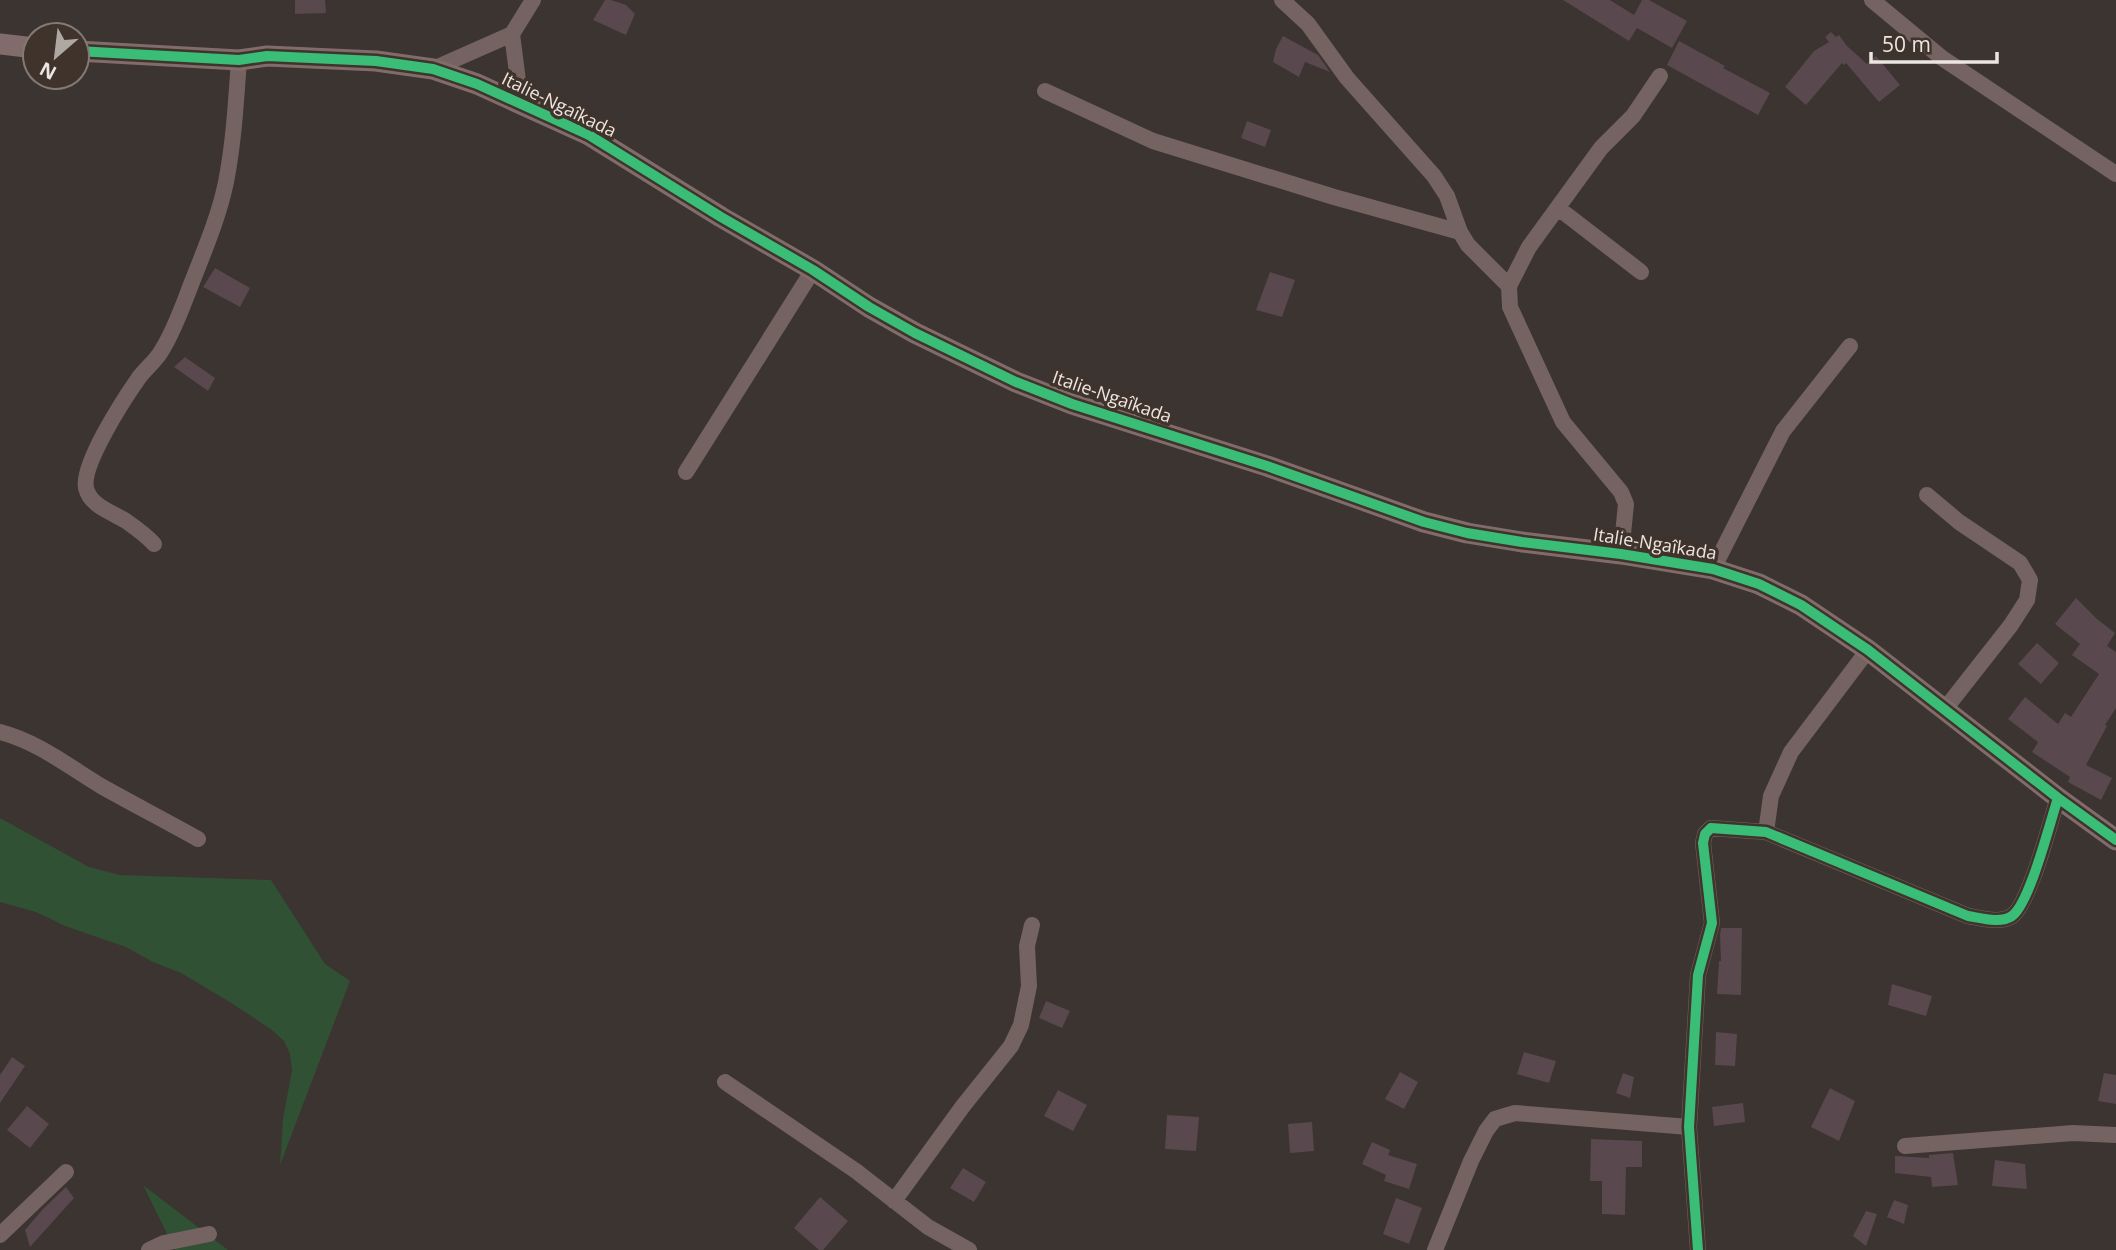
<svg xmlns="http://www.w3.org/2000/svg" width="2116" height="1250" font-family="'Open Sans',sans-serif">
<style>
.green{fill:#305133}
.building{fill:#59484e}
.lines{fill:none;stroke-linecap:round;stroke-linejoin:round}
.street{stroke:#756361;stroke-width:16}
.secondary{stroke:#826c6b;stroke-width:21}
.cycleway-casing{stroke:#3f332c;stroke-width:15}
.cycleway{stroke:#3abd76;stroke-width:10}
.labels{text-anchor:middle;stroke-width:7;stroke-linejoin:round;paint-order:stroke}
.street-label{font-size:18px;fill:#ece5e0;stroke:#3f332c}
</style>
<rect width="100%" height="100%" fill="#3b3430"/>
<path class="green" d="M0,818L89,867L120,875L271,880L325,964L350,981L280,1165L283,1119L292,1070L290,1054L284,1041L272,1030L233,1004L181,973L153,962L126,947L65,926L36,912L0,902Z
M143,1185L228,1250H175Z"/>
<path class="building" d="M295,0H325L326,13L295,14Z
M605,0H611L626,5L635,14L626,35L593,20Z
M1563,0H1610L1634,15L1642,0H1649L1687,21L1672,48L1637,28L1629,41Z
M1831,32L1836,37L1839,35L1847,46L1867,64L1876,56L1900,85L1879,102L1846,63L1844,65L1842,63L1806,105L1785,87L1814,51L1829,42L1825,37Z
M1283,36L1318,55L1330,72L1305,62L1299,77L1273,62L1276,49Z
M1679,41L1725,66L1723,68L1770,93L1758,115L1667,65Z
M1247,121L1271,130L1265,147L1241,138Z
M215,268L250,288L240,307L203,287Z
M1270,272L1295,280L1282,317L1256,310Z
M185,357L215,378L208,391L174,367Z
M2076,598L2097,619L2115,633L2107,646L2116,652V708L2105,725L2107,726L2086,765L2112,778L2101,800L2068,782L2070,777L2032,752L2038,742L2008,719L2025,697L2058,724L2065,713L2071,717L2099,674L2072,655L2080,644L2055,624Z
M2037,643L2059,663L2041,684L2018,664Z
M1721,928H1742L1741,995L1717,994L1719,961H1721L1720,935Z
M1892,984L1932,996L1926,1016L1888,1005Z
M1046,1001L1070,1011L1062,1028L1039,1018Z
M1716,1032L1737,1034L1735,1066L1715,1065Z
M1524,1052L1556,1061L1549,1083L1517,1074Z
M12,1057L25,1066L0,1103V1075Z
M1400,1072L1418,1082L1404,1109L1385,1099Z
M1623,1073L1634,1077L1630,1098L1616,1093Z
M2104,1073L2116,1075V1104L2098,1101Z
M1830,1088L1855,1101L1839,1141L1811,1127Z
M1058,1090L1087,1105L1073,1131L1044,1116Z
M1743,1103L1745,1122L1714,1126L1712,1107Z
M27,1106L49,1124L30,1148L7,1130Z
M1167,1115L1199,1117L1196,1151L1165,1149Z
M1312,1122L1314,1151L1290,1153L1288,1124Z
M1591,1139L1642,1141V1167H1626L1625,1215L1602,1214V1181H1590Z
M1372,1142L1390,1150L1388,1155L1417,1164L1409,1189L1384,1181L1386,1175L1362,1164Z
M1953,1153L1958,1185L1932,1187L1931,1177L1895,1173V1156L1929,1158V1155Z
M1995,1160L2025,1164L2027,1189L1992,1186Z
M963,1168L986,1182L974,1202L950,1188Z
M66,1187L74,1198L30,1247L25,1230L43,1209Z
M820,1197L848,1221L823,1250H819L794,1228Z
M1396,1198L1422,1208L1409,1244L1383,1234Z
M1894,1200L1908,1205L1904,1224L1887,1217Z
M1866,1211L1877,1214L1866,1246L1853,1236Z"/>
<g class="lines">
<path class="street" d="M1282,0L1308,24L1347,78L1434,176L1447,196L1460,232L1468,245L1509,286
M1872,0L1942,58L2116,174
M512,34L521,104
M433,69L512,34L533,0
M1045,91L1153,141L1334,197L1460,232
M1558,208L1641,272
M686,472L813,270
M1927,495L1959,522L2020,563L2030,580L2027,600L2011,625L1945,709
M154,544C146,535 136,528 126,521C112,512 90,506 86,488C81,465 124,399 138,379C145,369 156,361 162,350C175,329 183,305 192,282C205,249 219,216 226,182C234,141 236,101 239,60
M1621,554L1626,504L1621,492L1563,422L1510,307L1509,286L1529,247L1601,148L1633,116L1660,76
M1713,569L1783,431L1850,346
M0,732C38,742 68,766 101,786C133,804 166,821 198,839
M1766,832L1771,796L1791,752L1868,650
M725,1082L856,1171L928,1227L969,1250
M1905,1146L2073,1133L2116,1135
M894,1201L963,1106L1011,1046L1021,1025L1029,986L1027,946L1032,925
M0,1235L66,1172
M149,1250L164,1243L209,1234
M1435,1250L1471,1161L1486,1131L1495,1119L1515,1113L1689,1127
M1698,1250L1689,1127L1698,975L1712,923L1703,843L1705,834L1711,828L1766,832L1968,916C1981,918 2000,924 2012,916C2030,903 2050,822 2058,798"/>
<path class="secondary" d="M0,44L35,48
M77,51L239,60L267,56L376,61L433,69L477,84L589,135L721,217L813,270L869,307L915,333L1016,382L1072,404L1267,466L1424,522L1467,533L1522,542L1621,554L1713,569L1759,584L1801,605L1868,650L2058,798L2116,840"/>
<defs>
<path id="cycleway" d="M77,51L239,60L267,56L376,61L433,69L477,84L589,135L721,217L813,270L869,307L915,333L1016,382L1072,404L1267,466L1424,522L1467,533L1522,542L1621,554L1713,569L1759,584L1801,605L1868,650L2058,798L2116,840
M1698,1250L1689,1127L1698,975L1712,923L1703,843L1705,834L1711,828L1766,832L1968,916C1981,918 2000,924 2012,916C2030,903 2050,822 2058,798"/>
</defs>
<use href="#cycleway" class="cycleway-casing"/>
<use href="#cycleway" class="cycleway"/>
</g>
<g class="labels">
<g class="street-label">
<text transform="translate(559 105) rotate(26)" y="6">Italie-Ngaîkada</text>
<text transform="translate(1112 397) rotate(19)" y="6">Italie-Ngaîkada</text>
<text transform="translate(1655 544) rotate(9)" y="6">Italie-Ngaîkada</text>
</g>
</g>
<g transform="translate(56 56) rotate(208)"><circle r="33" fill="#3f332c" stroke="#847a74" stroke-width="2"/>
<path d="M0-5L12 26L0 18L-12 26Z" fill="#aea7a2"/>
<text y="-10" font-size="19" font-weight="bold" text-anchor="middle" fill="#ece5e0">N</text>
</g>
<path d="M1871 52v10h126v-10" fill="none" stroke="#ece5e0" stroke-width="3.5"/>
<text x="1882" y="52" font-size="21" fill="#ece5e0" stroke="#3f332c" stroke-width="5" paint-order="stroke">50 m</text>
</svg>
